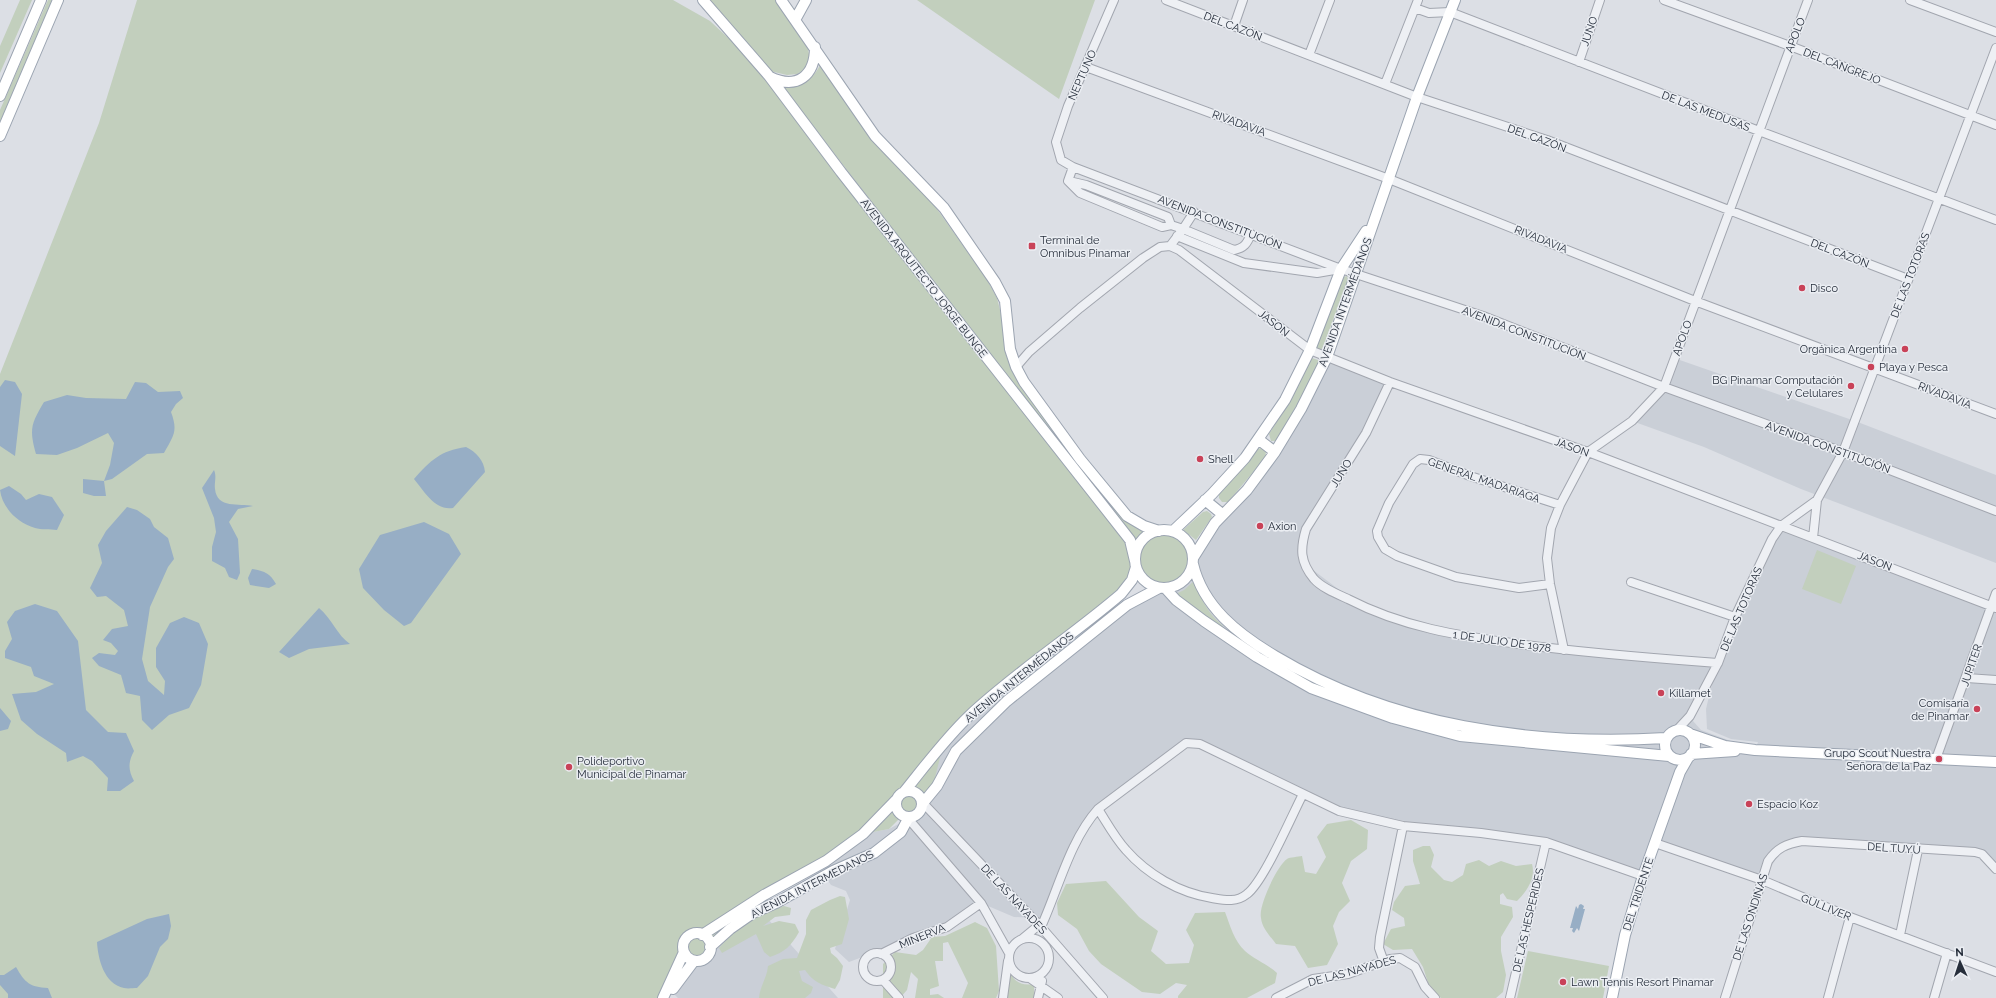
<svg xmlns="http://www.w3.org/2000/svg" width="1996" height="998" font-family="Raleway,sans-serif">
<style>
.built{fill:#cacfd7;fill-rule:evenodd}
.green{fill:#c2cfbd}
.water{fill:#97aec5}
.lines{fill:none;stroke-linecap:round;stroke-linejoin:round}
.minor-casing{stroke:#a2a6af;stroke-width:10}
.major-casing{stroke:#9ba4b1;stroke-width:12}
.minor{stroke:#eef0f4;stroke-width:8}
.major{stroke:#fff;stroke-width:10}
.poi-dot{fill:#c94258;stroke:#ebeef3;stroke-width:1.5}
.labels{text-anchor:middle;stroke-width:3;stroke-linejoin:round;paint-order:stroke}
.street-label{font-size:11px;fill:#262e3b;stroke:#ebeef3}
.poi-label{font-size:11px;fill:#262e3b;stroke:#ebeef3;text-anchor:start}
</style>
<rect width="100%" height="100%" fill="#dcdfe5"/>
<path class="built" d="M1327,357L1390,382L1366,433L1306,529L1305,564L1362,607L1467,637L1718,663L1781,526L1990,606L1996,593V869L1975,852L1786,844L1762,880L1655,843L1643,876L1559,846L1403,826L1339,811L1200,744L1186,743L1091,817L1046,916L1040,918L1014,917L981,903L947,927L913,938L849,962L835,949L850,900L846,891L831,885L824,875L826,861L863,834L889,829L916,815L944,741L1087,623L1105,617L1166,589L1175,586L1184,581L1190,573L1193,558L1275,452ZM1716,667L1706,709L1707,729L1731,739L1758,742L1755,750L1701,730L1693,721Z
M1674,358L1855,421L1996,475V563L1801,489L1704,447L1632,421L1664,387Z
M753,902L838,998H678L672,992L694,961L704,959L720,924Z"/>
<path class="green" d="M20,0H32L0,73V46Z
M48,0H52L0,122V110Z
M137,0H673L710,21L769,76L1130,540L1132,580L944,741L934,782L918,814L914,816L898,820L889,829L863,834L735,912L710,943C710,954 706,960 694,961L665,998H0V374L99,123Z
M710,0H777L807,44L810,59L805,69L797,74L787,75L770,71Z
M917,0H1095L1059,99Z
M820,65L873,142L927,195L986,278L997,298L1002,318L1007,358L1013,372L1095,484L1149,531L1141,535L1135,544L783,87C802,84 811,83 820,65Z
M1347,276L1348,281L1322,349L1319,350L1316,347L1343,277Z
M1312,358L1318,360L1319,363L1301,403L1276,441H1271L1269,434L1292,397Z
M1262,448L1266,452L1265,458L1228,502H1222L1219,498V494L1256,449Z
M1207,511L1211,514L1212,517L1196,540L1183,530L1203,512Z
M1140 559a24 24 0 1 1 48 0a24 24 0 1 1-48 0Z
M1817,550L1856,566L1841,604L1802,589Z
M1194,581C1201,599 1208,614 1223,626L1222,628L1176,594L1184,590Z
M1351,820L1368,830L1367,849L1351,861L1342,883L1350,901L1339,912L1333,926L1338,944L1327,965L1308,968L1295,946L1276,944C1270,936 1262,928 1261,918C1258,906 1277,866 1287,859C1290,857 1298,857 1302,856L1305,872L1316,874L1326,857L1317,837L1327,824Z
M1423,846H1430L1434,855L1431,867L1444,880L1452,882L1463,875L1466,864L1479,860L1489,866L1501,861L1516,866L1532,864C1536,878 1527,891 1517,901L1507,899L1503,893L1500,895V904L1512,907L1513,917L1501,937V951L1506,975L1503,992L1496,998H1441L1430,989L1423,967L1412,949L1393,950L1383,944L1391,929L1405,926L1404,918L1392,910L1394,902L1405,886L1420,884L1413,861V850Z
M1106,881L1139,917L1158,931L1151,951L1166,964L1189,963L1194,945L1186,930L1195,913L1225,912C1230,925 1234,941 1245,951C1254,959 1267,964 1277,973L1275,983L1247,998H1178V996L1187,985L1176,983L1160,994L1142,992L1101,964L1089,951L1077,929L1058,915L1057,903L1066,884Z
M840,896L845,897L849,919L842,944L830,948L831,953L837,958L843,966L840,980L835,989C822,985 813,982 805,970L799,971L802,981L813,987L811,993L805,998H759C760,986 767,978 768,966L783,959L797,958L806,934V920L811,910L830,900Z
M784,906L791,908L790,915L775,917L763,926L779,921L795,924L799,932C791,946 785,952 770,957L764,952L756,934L722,953L719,948C738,927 757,913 784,906Z
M975,922L987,928L996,946L999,991L996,998H962L968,983L948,942L943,943V961H935L939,986L930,989V995L938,994L944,998H915L918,979L911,972L907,990L900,998H883V964L895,952L916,955L923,950L932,937L945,936Z
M1528,951L1609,966L1603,998H1517Z
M1010,973C1016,983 1022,986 1034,984V998H1007Z"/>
<path class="water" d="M5,380L15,382L22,394L15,456L0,446V387Z
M135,382L146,383L158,392L180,391L183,398L176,404L171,412C178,431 174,435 164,453L147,454L112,479L104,481L106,496H94L83,493V479L104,481L110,465L114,443L108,433L77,448L57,455L36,454C29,429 31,424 44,402L67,395L86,398L126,399Z
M466,447C476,452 484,460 485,472L453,508C435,511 424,491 414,479C431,460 440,451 466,447Z
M214,470C217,477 214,482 215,489C217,509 239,503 253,506L238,509L229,522L238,539L240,573L237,580L229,577L225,568L212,561V547L216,532L214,518L202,488Z
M9,486L21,494L26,500L39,494L52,497L64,515L57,530C50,529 41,530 35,528C17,523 2,507 0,490Z
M127,507L137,510L150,519L154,527L168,538L174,559L168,567L150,607L142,659L148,681L164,695L165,681L156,667V648L170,623L184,617L199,623L208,644L201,685L189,708L169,715L152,730L142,720L140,696L126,693L121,675L99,666L92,658L99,653L115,655L118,651L111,643L103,640L112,629L128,626L124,610L106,596L97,597L90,588L102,563L98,545L106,531Z
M424,522L449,534L461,554L411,623L404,626L384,610L363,588L359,569L380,535Z
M252,569C264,571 270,573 276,584L269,588L250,585L248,578Z
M35,604L57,611L78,641L86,710L108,732L126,733L134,751C128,762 128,770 134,781L120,791H107L108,778L92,761L83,756L67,762L66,753L37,734L21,720L12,694L36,692L54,684L34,676L31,667L5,658V651L12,639L7,622L15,611Z
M319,608C332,619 337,635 350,644L309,649L289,658L279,652Z
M0,708L11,721L8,729L0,731Z
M1581,904L1584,906L1583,909H1585L1579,931L1577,928L1574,933L1572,931L1573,928H1570L1576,906L1578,909L1579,905Z
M169,914L171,926L168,939L160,947L148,976L137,988C133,988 128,989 124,988C104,984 98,959 97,942L147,919Z
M16,967C25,983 30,987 48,988L52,998H8V994L0,985V975H4Z"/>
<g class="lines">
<defs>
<path id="minor" d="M1114,0L1068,106L1056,142L1061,160L1073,167L1341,269L1483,316L1664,387L1843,452L1996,511
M1166,0L1417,97L1547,140L1908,279
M1664,0L1790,46L1996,125
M1910,0L1996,32
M1415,8L1429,13L1450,12L1759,131L1996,220
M1234,26L1243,0
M1309,55L1330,0
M1579,62L1600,0
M1086,67L1389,179L1695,301L1996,414
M1385,84L1418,0
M1073,167L1068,181L1080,193L1162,227L1171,225L1183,229L1194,212
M1069,181L1086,185L1168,217L1171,225
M1177,236L1244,263L1317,273L1340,269
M1170,246L1179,250L1310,350L1390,382L1588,452L1996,608
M1016,367L1029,352L1080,308L1143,258L1160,247L1170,246L1183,229L1234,250C1244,248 1247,244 1251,234
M1390,382L1366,433L1306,529C1300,549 1300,562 1314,579C1322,588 1337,594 1348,599C1402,627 1459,636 1519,644C1585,653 1652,658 1718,663
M1813,538L1817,500
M1631,582L1735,617
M1550,584L1519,588L1456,577L1397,556L1385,549L1378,537L1377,531L1389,503L1413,464L1420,459L1429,460L1470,476L1560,505
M1564,650L1550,584L1547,558L1551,528L1560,505L1588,452L1632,421L1664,387L1808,0
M1967,678L1996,680
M1677,730L1690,716L1718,663L1735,617L1772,539L1781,526L1817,500L1843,452L1996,48
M1936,759L1996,593
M923,803L1041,927L1103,998
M1098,809C1107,823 1115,838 1126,850C1147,874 1179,893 1212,898C1224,900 1236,903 1247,894C1264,881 1291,817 1303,794
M909,817L912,823L981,903L1009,953
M1655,843L1762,880L1850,917L1996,972
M1041,927C1058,890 1070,840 1098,809L1186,743L1200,744L1339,811L1403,826L1481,833L1546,842L1643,876
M1900,935L1918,850
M1009 958a20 20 0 1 1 40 0a20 20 0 1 1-40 0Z
M1022,939L1039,925
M863 967a14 14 0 1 1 28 0a14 14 0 1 1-28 0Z
M881,954L913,938L947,927L981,903
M1384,962L1379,948L1380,937L1403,826
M1031,979L1058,998
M883,980L899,998
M1003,998L1008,961
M1038,998L1042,981
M1276,998L1313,979L1348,974L1390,959L1400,958L1415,967L1425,987L1435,998
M1510,998L1546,842
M1725,998L1768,861C1777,848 1786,844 1802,841L1975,852L1982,854L1996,869
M1828,998L1850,917
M1934,998L1947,953"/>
<path id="major" d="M703,0L769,76L841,172L1130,540L1135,561
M781,0L875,136L944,208L995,282L1005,301L1010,349L1016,367L1024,382L1080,459L1127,516L1144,526L1159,531
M795,20L806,0
M770,77C797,90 815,76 815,47
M0,96L41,0
M0,136L58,0
M1258,439L1275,452
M1205,500L1222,514
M1135 559a29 29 0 1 1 58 0a29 29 0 1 1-58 0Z
M1173,531L1212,494L1245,458L1285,400L1310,350L1341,269L1366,231
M1193,558L1215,523L1247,490L1275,452L1301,409L1327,357L1417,97L1455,0
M1193,564C1203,607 1238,634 1275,656C1392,726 1531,746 1666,738
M1166,589L1176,600L1204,621L1257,657L1311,688L1393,718L1460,736L1669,756
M1665 745a15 15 0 1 1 30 0a15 15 0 1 1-30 0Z
M1690,734L1725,746L1755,750L1996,762
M1691,754L1735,751
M896 804a13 13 0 1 1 26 0a13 13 0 1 1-26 0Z
M904,792C925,766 945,739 969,716C1016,672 1072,636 1121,594L1132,580L1136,567
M923,803L937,786L956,751L1007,701L1127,605L1159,588
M683 947a14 14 0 1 1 28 0a14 14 0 1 1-28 0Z
M702,935L764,895L826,861L863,834L896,800
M710,947L730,929L753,913L776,903L833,871L874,853L901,832L909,817
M673,989L694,961
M663,998L684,952
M1612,998L1625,935L1643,876L1680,772L1688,758"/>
</defs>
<use href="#minor" class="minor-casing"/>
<use href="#major" class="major-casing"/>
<use href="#minor" class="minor"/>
<use href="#major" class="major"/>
</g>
<g class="poi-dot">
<rect x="1028" y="242" width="8" height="8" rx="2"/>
<circle cx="1802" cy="288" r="4"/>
<circle cx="1905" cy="349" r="4"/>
<circle cx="1871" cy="367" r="4"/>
<circle cx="1851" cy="386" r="4"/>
<circle cx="1200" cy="459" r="4"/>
<circle cx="1260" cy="526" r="4"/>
<circle cx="1661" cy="693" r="4"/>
<circle cx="1977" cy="709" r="4"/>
<circle cx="1939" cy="759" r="4"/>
<circle cx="569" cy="767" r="4"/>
<circle cx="1749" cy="804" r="4"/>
<circle cx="1563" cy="982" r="4"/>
</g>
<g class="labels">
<g class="street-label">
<text transform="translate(1233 26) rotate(21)" y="4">DEL CAZÓN</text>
<text transform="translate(1589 31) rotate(-71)" y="4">JUNO</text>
<text transform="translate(1795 35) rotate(-69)" y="4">APOLO</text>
<text transform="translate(1842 66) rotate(21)" y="4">DEL CANGREJO</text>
<text transform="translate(1082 75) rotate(-66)" y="4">NEPTUNO</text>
<text transform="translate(1706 111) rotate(21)" y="4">DE LAS MEDUSAS</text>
<text transform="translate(1239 123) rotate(20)" y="4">RIVADAVIA</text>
<text transform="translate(1537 138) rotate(20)" y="4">DEL CAZÓN</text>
<text transform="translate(1220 222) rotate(21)" y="4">AVENIDA CONSTITUCIÓN</text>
<text transform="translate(1541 239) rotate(22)" y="4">RIVADAVIA</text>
<text transform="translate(1840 253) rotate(21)" y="4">DEL CAZÓN</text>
<text transform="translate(1910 275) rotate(-69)" y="4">DE LAS TOTORAS</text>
<text transform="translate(924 278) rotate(52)" y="4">AVENIDA ARQUITECTO JORGE BUNGE</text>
<text transform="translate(1345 302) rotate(-70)" y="4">AVENIDA INTERMÉDANOS</text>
<text transform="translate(1274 323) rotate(38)" y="4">JASON</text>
<text transform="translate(1524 333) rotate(21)" y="4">AVENIDA CONSTITUCIÓN</text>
<text transform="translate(1682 338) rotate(-70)" y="4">APOLO</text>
<text transform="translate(1945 395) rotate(21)" y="4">RIVADAVIA</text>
<text transform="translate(1572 447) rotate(20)" y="4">JASON</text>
<text transform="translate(1828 447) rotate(20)" y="4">AVENIDA CONSTITUCIÓN</text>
<text transform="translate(1341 473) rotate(-58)" y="4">JUNO</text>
<text transform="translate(1484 480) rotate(19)" y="4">GENERAL MADARIAGA</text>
<text transform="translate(1875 561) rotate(21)" y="4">JASON</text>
<text transform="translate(1741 609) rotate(-67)" y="4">DE LAS TOTORAS</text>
<text transform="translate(1502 641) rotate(8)" y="4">1 DE JULIO DE 1978</text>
<text transform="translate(1971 665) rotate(-71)" y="4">JUPITER</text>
<text transform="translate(1019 677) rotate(-39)" y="4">AVENIDA INTERMÉDANOS</text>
<text transform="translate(1894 848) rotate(4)" y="4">DEL TUYÚ</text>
<text transform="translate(812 884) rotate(-27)" y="4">AVENIDA INTERMEDANOS</text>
<text transform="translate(1638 894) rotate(-72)" y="4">DEL TRIDENTE</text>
<text transform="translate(1014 899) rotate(47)" y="4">DE LAS NAYADES</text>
<text transform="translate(1826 907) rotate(22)" y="4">GULLIVER</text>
<text transform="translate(1750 917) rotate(-72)" y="4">DE LAS ONDINAS</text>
<text transform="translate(1528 920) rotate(-77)" y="4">DE LAS HESPERIDES</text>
<text transform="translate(922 936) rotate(-22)" y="4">MINERVA</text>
<text transform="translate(1352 971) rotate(-15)" y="4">DE LAS NAYADES</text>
</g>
<g class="poi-label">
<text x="1040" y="244">Terminal de<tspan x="1040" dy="13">Omnibus Pinamar</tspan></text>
<text x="1810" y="292">Disco</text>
<text x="1897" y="353" text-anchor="end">Orgánica Argentina</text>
<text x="1879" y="371">Playa y Pesca</text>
<text x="1843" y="384" text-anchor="end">BG Pinamar Computación<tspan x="1843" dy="13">y Celulares</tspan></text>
<text x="1208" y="463">Shell</text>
<text x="1268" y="530">Axion</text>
<text x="1669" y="697">Killamet</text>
<text x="1969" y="707" text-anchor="end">Comisaría<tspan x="1969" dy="13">de Pinamar</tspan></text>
<text x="1931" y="757" text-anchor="end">Grupo Scout Nuestra<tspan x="1931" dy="13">Señora de la Paz</tspan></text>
<text x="577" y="765">Polideportivo<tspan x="577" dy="13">Municipal de Pinamar</tspan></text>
<text x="1757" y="808">Espacio Koz</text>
<text x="1571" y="986">Lawn Tennis Resort Pinamar</text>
</g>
</g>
<g transform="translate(1960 962) rotate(357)" stroke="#ebeef3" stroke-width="3" paint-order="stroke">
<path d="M0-3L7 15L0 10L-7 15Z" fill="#262e3b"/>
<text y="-6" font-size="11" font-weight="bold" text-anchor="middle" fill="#262e3b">N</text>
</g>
</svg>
